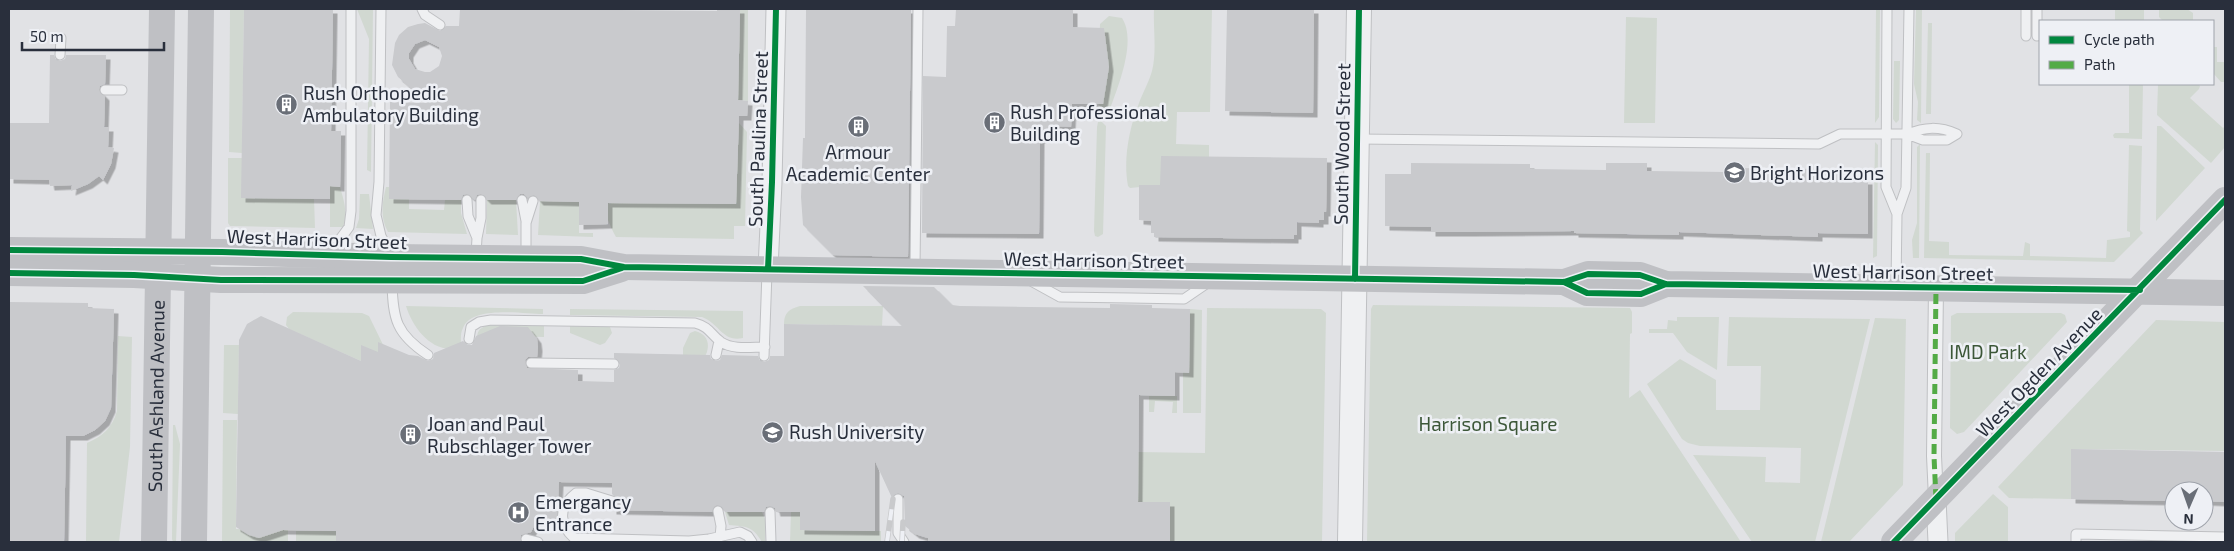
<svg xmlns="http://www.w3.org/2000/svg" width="2234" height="551" font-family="'Exo 2',sans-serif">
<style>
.green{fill:#d1d8d1}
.building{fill:#c9cacd;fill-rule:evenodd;filter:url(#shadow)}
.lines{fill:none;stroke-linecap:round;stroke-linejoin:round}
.service-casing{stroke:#bfc0c3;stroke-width:11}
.pedestrian-casing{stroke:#bfc0c3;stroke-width:16}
.minor-casing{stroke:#bfc0c3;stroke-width:21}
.tertiary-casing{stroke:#bfc0c3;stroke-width:26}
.service{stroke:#eff0f2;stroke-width:9}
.pedestrian{stroke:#eff0f2;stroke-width:14}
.minor{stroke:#eff0f2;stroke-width:19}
.tertiary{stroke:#eff0f2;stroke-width:24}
.secondary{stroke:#bfc0c4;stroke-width:26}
.rail-casing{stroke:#c9cacc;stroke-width:5.5}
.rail{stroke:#eef0f5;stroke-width:4;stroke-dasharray:11;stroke-linecap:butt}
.quiet{stroke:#53ab46;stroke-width:5;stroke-dasharray:10 5;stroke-linecap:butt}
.cycleway-casing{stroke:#eef0f5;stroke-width:9}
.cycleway{stroke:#00873e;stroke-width:6}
.labels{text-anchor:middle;stroke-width:5;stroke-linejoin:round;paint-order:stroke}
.poi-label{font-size:19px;fill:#292f3c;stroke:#eef0f5;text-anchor:start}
.street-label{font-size:19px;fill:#292f3c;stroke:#eef0f5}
.park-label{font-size:19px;fill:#3c5738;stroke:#eef0f5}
</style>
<defs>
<filter id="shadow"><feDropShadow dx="4.5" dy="4.5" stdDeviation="0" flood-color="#0004"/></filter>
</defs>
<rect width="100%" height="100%" fill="#e1e2e5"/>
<path class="green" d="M230,9H244L242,153L229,152Z
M357,9H373L371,172L367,170L369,39Z
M740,9H748V101L738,100Z
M1154,9H1212L1210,112H1177L1176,144L1209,145V157L1160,185L1130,188L1128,186C1123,159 1129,129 1139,103C1143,92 1149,82 1152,71C1157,51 1153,28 1154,9Z
M1876,9H1880L1879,117L1875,123Z
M1916,9H1922L1921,123L1917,120L1918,102L1914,84Z
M2055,9H2144V20H2115V10Z
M2159,9H2187L2193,13V21H2163L2159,17Z
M1109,16L1122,18C1137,41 1118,86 1110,109L1104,111L1098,104L1100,24Z
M1626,17L1657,18L1655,123H1624Z
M1928,23H1932L1931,114H1926Z
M2213,47H2217V62H2225V82H2221L2213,73Z
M1894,61H1900L1899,120L1896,123L1893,119Z
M2129,84H2143L2142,139L2114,138L2113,135L2115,133H2129Z
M2158,84H2198L2200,86L2199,89L2190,98L2223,128L2225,126V147L2211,163L2157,115Z
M1101,121L1106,126L1103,234L1098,237L1095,236L1094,231L1097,127L1098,122Z
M739,123L747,132L745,226H734V239L616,237C609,225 607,214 599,203L736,204Z
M2157,126H2161L2205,168L2156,221Z
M1875,142L1878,145L1877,256L1873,258Z
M1920,144L1919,258H1913L1912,240L1917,223V147Z
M2129,145L2142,146L2140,230L2143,233L2114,262L1924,258L1926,153H1930L1929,241L1949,242V255L2023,256L2025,242L2030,244V256L2106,258L2107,240L2130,237V232L2127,231Z
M228,158H242V198L314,199L315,228L230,226L228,223Z
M330,186L340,187C344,201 348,212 343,227H330Z
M386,187H389V199H409V209L444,210L445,200H461V213L467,234L388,232C380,218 382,203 386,187Z
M360,194H369L373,229L356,228L359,219Z
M487,200H516L518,235L486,234Z
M540,201L579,202V233H593V237L538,235Z
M1373,305L1630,308L1632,312V333L1630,334L1629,398L1640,390L1741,542H1367L1371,309Z
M406,306L543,309V314C523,314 472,305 463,328C460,333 461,341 461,347C434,356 413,329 406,306Z
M800,306H883L882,326L784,324C784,313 789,309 800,306Z
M1207,308L1321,309L1326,313L1322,542H1170V502H1138V452L1205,453Z
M570,309L743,311V338C723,343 719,323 702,317L570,315Z
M1190,309L1202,310L1201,413H1183V372H1189Z
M293,312L362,313L369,316L389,357L361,361L289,329L286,325L287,317Z
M1957,313H2061L2065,315L2067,322L1964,432L1957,434L1950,428L1951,316Z
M1677,317H1719L1717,370L1687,352L1673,333H1649V329H1667L1668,320L1677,321Z
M1729,317L1870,319L1815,542H1752L1693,455L1766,457L1765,482L1800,483L1801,448L1700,446L1688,443L1682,439L1647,384L1680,359L1716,380V410H1760L1761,366H1727Z
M1875,318L1906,319L1903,485L1849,542H1821Z
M2156,320L2225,322V451L2072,449L2071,499L2009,498L1998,487Z
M489,325L544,326V337L492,336L477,338C477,330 481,327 489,325Z
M570,326L610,327L612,333L605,343L600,345L570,333Z
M695,331C709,334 711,347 704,358L683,360V348L690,333Z
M118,336L132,337L130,447L119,542H86L87,443C103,436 112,428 117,411Z
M224,345H239L238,414L223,413Z
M1149,396H1177V413H1172L1173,402L1155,401L1154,412H1149Z
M223,420H237L236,529L288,530V542H222Z
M173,425H175L180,444L176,542H173L172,539Z
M1993,494L2008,507V542H1955V533Z
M725,512H762L765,519V542H762C752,525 746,527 729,525Z
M791,512H800V530L881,531V542H790Z
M296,531H336V542H296Z"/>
<path class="building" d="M244,9H333L331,131H341L340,187L330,186V199L241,198Z
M460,9H619V10L717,11V9H740L738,100L748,101L747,116H739L736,204L608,203V224L579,225V202L539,201L534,195L528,198L524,194H520L516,200H487L481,194L477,195L475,200L467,194L463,195L461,200L389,199L390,102L429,103L398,77L392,65L395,43L399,35L408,27L418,24L425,23L440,31L446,26H459ZM425,40L439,47L442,56L439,66L430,72H425L415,69L409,59V53L415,44Z
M806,9H911L908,257L833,255L803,225L801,197L803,138H805Z
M956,9H1073V27L1104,28L1109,67L1103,104H1072L1071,127L1055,126L1051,132L1040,139L1039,234L922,233L923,76L946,77L947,26H955Z
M1227,9H1314L1313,113L1225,111Z
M50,55H54L56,60L60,61L65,59L66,55H106L105,84L100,86L99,90L105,96L104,127H109L108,147L114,148L111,164L103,180L99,176L88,184L71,191L72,185L50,186L49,180L9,179V123H49Z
M1161,156L1327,158L1326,212H1324V220H1319V223L1297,222V235H1294V239L1154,237V233H1151V221L1139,220V185H1160Z
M1411,163L1530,164V169L1606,170V163H1647V171L1727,172V168L1840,169V180H1868V234L1818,233V237L1679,232V235L1574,233V231L1469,232H1431V227L1385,226V174H1411Z
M863,286L934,287L952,305L960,306L1110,308V304L1152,305V308L1190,309L1189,373L1175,372V396L1139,395L1138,502H1170V542H928V538L915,534L905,526L904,496L898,493L892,498L875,461V531L800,530V512H776L775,508L770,506L766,507L764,512H725L722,507L717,505L714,507L712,512L612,510V507L617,505L618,500L612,494V483L559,482L557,519L538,518L531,532L521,535V542H336V531L283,530L259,538L249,535L236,527L239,340L247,324L261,316L361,361V345L378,352V342L409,355L418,356L428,361L433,359L434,353L463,341L468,345H472L476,336L500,326L528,327L537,339L538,347L537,357H528L525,360L527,368L578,370V381L614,382V370L619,368L620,364L614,358V353L710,355L711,359L715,361L720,360L722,355L758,356L760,361L764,362L769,360L770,356H784V324L902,326Z
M9,302L88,303V308L114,309L111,408L105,421L95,430L83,436H66L64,542H9Z
M2071,449L2225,452V502L2204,501V491H2174V501L2071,499Z"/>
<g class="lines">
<defs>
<path id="service" d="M381,9L379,182L376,215L381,236L390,254
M422,9L425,15L440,25
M1887,9L1886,187L1897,214
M2026,36V9
M2037,36V9
M60,55L61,38
M105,90H122
M1357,139L1819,144L1840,134H1907L1923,140H1947L1957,134C1939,126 1925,127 1907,134
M467,200L468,216L477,238L476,255
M522,200L526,221
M477,238L481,218V200
M332,250L349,227L351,211V9
M526,256V223L533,201
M915,268L918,9
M1031,281L1060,297L1131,298L1184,299L1206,284
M392,283C393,319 396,334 428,355
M1896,286L1897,214L1906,188L1909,9
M469,339L471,327L479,322L491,320L695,323C710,327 710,334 721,342C733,350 751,347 765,347
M716,355L719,341
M764,356L767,272
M531,363L614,364
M898,499V533L904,542
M612,501L586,493H576C559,506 558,524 574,538L689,541L709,539L740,532L748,536L752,542
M718,511L721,526L720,537
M770,512L771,542
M526,539L538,542
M2076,542V534L2225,537"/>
<path id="pedestrian" d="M1936,498L1934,456L1936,287"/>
<path id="minor" d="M768,269L772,182L776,9
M1936,499L1938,542"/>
<path id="tertiary" d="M1350,542L1359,9"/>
</defs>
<use href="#service" class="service-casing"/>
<use href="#pedestrian" class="pedestrian-casing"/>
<use href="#minor" class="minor-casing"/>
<use href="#tertiary" class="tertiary-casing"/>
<use href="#service" class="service"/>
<use href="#pedestrian" class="pedestrian"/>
<use href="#minor" class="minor"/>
<use href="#tertiary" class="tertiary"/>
<g class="secondary">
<path d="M9,250L222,252L391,257L581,259L624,267L1564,282L1588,274L1640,275L1666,284L2225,293"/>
<path d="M9,273L134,275L221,280L583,281L621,269"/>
<path d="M1564,282L1587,293L1641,294L1666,284"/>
<path id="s1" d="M154,542L162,9"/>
<path d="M194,542L201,9"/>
<path d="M1894,542L2225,200"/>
</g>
<defs>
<path id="rail" d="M887,542L893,499
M902,542L903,522"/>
</defs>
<use href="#rail" class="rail-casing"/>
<use href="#rail" class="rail"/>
<path class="quiet" d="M1936,499L1934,456L1936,287"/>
<defs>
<path id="cycleway" d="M9,250L222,252L391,257L581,259L624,267L1564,282L1588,274L1640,275L1666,284L2140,290
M768,269L772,182L776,9
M9,273L134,275L221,280L583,281L622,268
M1355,279L1359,9
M1564,282L1587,293L1641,294L1666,284
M1894,542L2225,200"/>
</defs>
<use href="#cycleway" class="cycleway-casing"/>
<use href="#cycleway" class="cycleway"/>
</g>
<defs>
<symbol id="building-disc" viewBox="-11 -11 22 22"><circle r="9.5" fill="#696e77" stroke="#eef0f5"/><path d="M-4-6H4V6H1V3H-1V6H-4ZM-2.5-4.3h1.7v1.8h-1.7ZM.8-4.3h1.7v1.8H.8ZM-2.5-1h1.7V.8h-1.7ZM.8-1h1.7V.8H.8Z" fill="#fff"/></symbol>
<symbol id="school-disc" viewBox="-11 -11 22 22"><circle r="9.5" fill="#696e77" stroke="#eef0f5"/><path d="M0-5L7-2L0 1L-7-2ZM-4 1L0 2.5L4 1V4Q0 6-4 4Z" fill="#fff"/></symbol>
<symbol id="university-disc" viewBox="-11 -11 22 22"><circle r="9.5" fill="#696e77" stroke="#eef0f5"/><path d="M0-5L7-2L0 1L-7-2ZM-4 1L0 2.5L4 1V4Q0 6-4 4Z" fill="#fff"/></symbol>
<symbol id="hospital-disc" viewBox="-11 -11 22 22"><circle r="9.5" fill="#696e77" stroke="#eef0f5"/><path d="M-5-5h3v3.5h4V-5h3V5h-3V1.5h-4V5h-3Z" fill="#fff"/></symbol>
</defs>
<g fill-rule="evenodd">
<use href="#building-disc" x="274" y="92" width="25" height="25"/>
<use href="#building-disc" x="982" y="110" width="25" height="25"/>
<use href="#building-disc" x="846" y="114" width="25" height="25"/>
<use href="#school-disc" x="1722" y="160" width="25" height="25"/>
<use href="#university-disc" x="760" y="420" width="25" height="25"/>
<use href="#building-disc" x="398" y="422" width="25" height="25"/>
<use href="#hospital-disc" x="506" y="500" width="25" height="25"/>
</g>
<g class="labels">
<g class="poi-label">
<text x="303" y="100">Rush Orthopedic<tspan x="303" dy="22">Ambulatory Building</tspan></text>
<text x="1010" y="119">Rush Professional<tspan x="1010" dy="22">Building</tspan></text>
<text x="858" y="159" text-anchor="middle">Armour<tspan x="858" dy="22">Academic Center</tspan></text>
<text x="1750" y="180">Bright Horizons</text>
<text x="427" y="431">Joan and Paul<tspan x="427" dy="22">Rubschlager Tower</tspan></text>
<text x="789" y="439">Rush University</text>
<text x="535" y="509">Emergancy<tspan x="535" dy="22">Entrance</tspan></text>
</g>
<g class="street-label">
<text transform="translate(758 139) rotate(-88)" y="7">South Paulina Street</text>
<text transform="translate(1342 144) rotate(-89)" y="7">South Wood Street</text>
<text transform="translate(317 239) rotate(2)" y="7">West Harrison Street</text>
<text transform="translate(1094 260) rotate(1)" y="7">West Harrison Street</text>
<text transform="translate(1903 272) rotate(1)" y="7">West Harrison Street</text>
<text transform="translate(2039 372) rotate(-46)" y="7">West Ogden Avenue</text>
<text dy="7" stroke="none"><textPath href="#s1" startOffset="146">South Ashland Avenue</textPath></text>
</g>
<g class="park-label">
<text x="1988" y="359">IMD Park</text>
<text x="1488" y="431">Harrison Square</text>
</g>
</g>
<rect width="2234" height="551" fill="none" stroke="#292f3c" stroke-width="20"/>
<rect x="2039" y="20" width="175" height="65" fill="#eef0f5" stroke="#9fa3ab"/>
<rect x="2049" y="36" width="25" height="8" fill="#00873e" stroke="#9fa3ab"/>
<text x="2084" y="45" font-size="15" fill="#292f3c">Cycle path</text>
<rect x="2049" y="61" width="25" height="8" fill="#53ab46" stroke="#9fa3ab"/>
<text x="2084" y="70" font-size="15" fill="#292f3c">Path</text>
<g transform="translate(2189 506) rotate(182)"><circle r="24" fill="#eef0f5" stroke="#9fa3ab"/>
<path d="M0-4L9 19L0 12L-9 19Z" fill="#696e77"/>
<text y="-8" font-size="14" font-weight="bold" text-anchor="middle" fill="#292f3c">N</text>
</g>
<path d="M22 42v8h142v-8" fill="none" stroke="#292f3c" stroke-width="2.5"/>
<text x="30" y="42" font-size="15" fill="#292f3c" stroke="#eef0f5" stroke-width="4" paint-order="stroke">50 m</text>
</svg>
